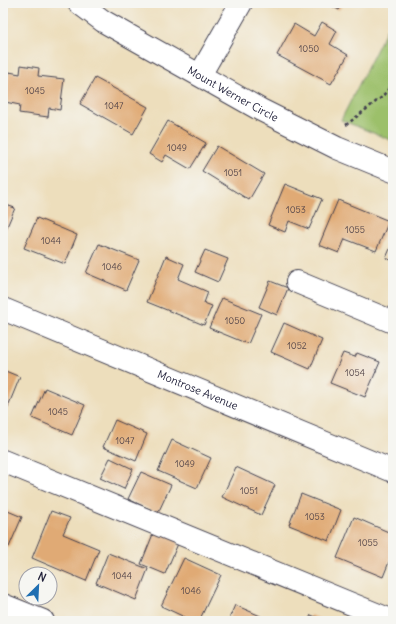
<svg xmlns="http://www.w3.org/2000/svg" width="396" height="624" font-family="Delius,sans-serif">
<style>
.green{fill:#9cc06b;stroke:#5f7153}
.building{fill:#e0aa74}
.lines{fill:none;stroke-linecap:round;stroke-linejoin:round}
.minor-casing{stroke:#403e4e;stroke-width:24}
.path{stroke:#403e4e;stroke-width:2.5;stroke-dasharray:3 3;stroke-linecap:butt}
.minor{stroke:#fff;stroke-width:22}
.labels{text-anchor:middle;stroke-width:3.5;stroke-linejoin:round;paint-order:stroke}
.number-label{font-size:9px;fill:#524449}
.street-label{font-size:11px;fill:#22223b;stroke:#f6f6f2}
</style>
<rect width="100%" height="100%" fill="#f6f6f2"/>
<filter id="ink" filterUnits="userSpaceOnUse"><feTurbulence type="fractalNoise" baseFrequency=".025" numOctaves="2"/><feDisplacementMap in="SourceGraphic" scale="8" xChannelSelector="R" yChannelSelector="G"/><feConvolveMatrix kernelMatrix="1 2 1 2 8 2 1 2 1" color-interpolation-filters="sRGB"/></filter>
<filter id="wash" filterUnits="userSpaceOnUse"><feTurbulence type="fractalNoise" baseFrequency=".012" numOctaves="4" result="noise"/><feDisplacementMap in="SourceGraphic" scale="16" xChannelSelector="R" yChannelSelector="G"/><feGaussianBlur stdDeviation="0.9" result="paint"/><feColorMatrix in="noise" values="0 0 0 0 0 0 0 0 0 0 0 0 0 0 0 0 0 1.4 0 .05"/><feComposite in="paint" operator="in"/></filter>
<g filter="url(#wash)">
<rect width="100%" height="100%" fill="#eddebc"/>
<path class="green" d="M393,17V141L341,120Z"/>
<g id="blocks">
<path class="building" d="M326,3H343L339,10Z
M322,22L337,31L330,44L348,55L331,84L277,55L294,24L314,36Z
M21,65L39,68L38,76L64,79L60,110L49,108L48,117L19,113L20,105L5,102L9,72L20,74Z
M95,78L148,107L133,134L80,104Z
M168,121L206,143L190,169L166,155L162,162L149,154Z
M217,146L264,174L249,200L202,171Z
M285,184L322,199L309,229L289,221L285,232L268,225Z
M338,200L389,221L376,251L345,239L339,253L319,245Z
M3,204L15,208L3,236Z
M37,218L77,235L65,264L24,248Z
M393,242V261L386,258Z
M99,244L139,260L126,290L86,273Z
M205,250L228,259L218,282L195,272Z
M166,256L184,264L178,279L208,292L204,303L212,306L204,325L147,302Z
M270,281L288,288L277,315L259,307Z
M222,298L261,314L248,344L209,328Z
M284,323L322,340L310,369L271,352Z
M343,353L355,357L357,353L380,362L365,397L330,383Z
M3,370L20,377L7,409L3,407Z
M45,388L85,405L72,435L32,418Z
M115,420L147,434L136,461L103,447Z
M172,440L211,458L197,488L158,471Z
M110,458L133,469L124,489L100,478Z
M236,467L275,485L261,515L222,497Z
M141,472L171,485L158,513L128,499Z
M301,494L341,510L329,541L289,525Z
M3,509L22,517L9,547L3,545Z
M51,511L70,518L63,534L99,549L86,581L32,558Z
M354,517L393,534V552L383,577L337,558Z
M155,529L180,539L165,574L141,564Z
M108,553L148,569L136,600L96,583Z
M184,558L221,575L199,621H193L161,606Z
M235,605L272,621H228Z
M311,615L325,621H308Z"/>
</g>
</g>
<g filter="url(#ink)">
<use href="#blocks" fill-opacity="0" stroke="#403e4e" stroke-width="1"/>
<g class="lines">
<defs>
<g id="minor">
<path id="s1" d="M79,3L103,21L261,110L337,148L393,171"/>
<path d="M200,75L241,3"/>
<path d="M297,282L393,322"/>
<path id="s2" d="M3,309L393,471"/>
<path d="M3,461L393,621"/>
<path d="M3,605L43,621"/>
</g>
</defs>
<use href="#minor" class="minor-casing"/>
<path class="path" d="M346,125L382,97L393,83"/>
<use href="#minor" class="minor"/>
</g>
</g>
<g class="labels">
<g class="number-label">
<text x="309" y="52">1050</text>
<text x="35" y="94">1045</text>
<text x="114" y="109">1047</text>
<text x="177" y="151">1049</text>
<text x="233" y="176">1051</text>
<text x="296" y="213">1053</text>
<text x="355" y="233">1055</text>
<text x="51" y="244">1044</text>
<text x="112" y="270">1046</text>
<text x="235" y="324">1050</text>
<text x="297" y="349">1052</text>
<text x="355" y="376">1054</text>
<text x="58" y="415">1045</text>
<text x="125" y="444">1047</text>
<text x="185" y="467">1049</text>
<text x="249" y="494">1051</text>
<text x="315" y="520">1053</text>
<text x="368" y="546">1055</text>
<text x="122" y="579">1044</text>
<text x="191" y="594">1046</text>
</g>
<g class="street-label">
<text dy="4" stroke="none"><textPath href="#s1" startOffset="179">Mount Werner Circle</textPath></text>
<text dy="4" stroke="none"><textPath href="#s2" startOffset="211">Montrose Avenue</textPath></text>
</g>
</g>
<rect width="396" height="624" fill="none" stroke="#f6f6f2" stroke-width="16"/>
<g transform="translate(38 586) rotate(24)"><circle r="19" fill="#f6f6f2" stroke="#a1a1a9"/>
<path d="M0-3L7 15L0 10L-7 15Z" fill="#1f6fb2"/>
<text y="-6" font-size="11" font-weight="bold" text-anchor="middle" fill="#22223b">N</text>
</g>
</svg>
